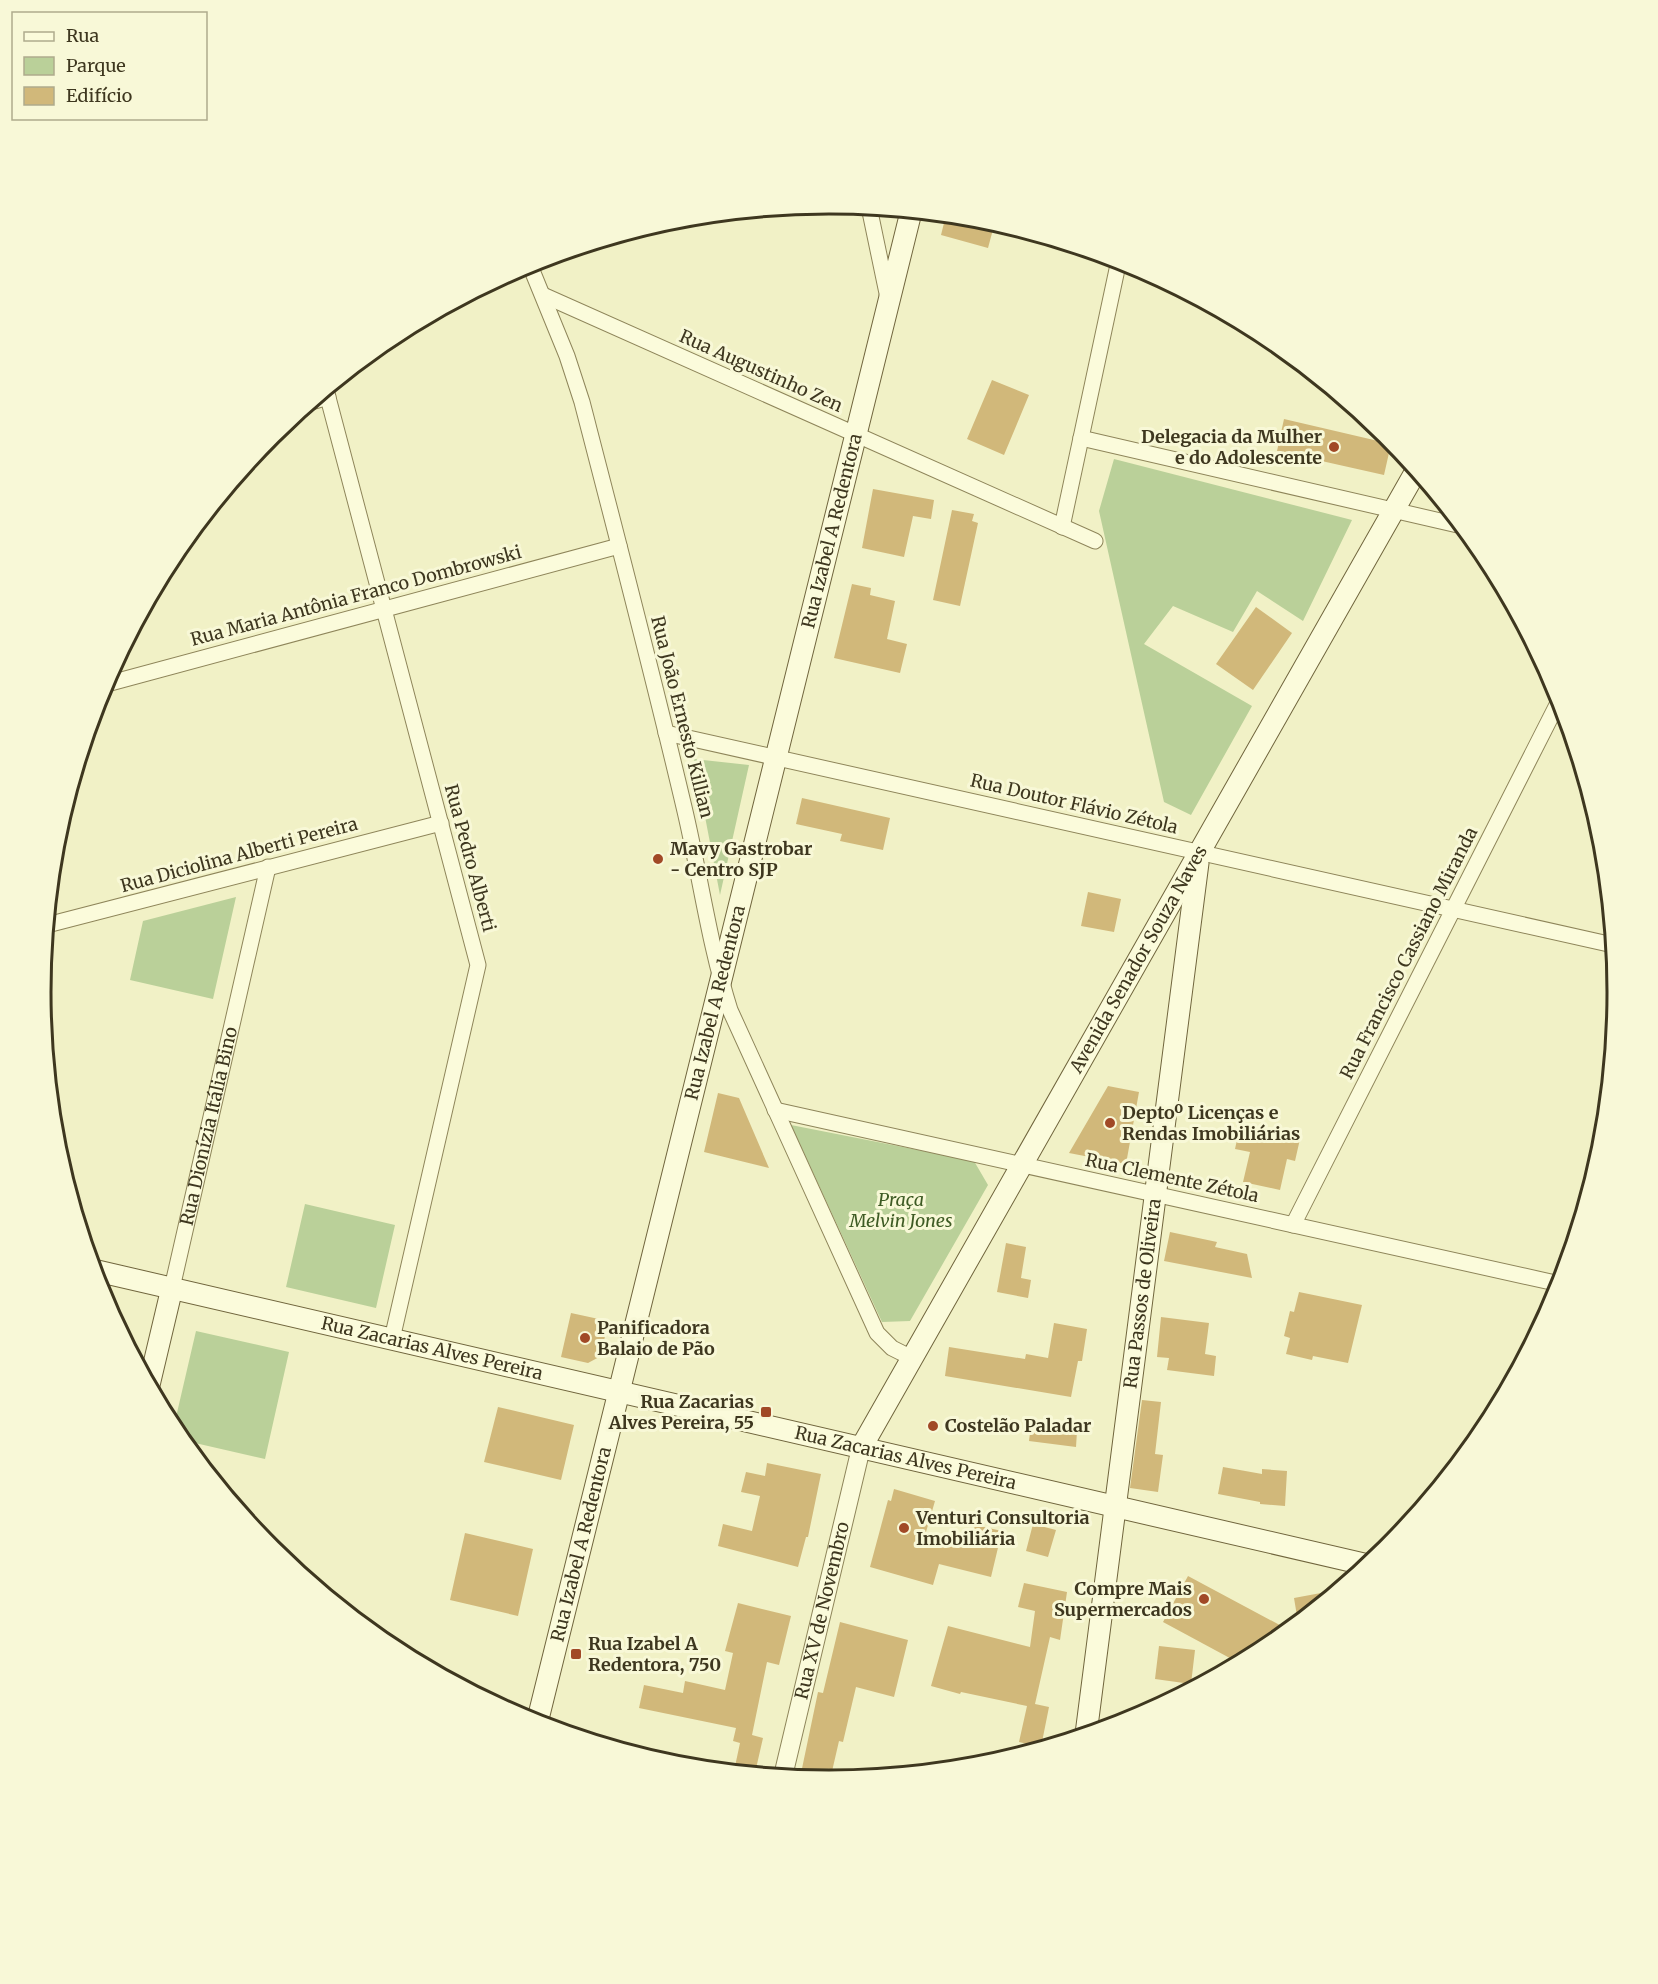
<svg xmlns="http://www.w3.org/2000/svg" width="1658" height="1984" font-family="Merriweather,serif">
<style>
.green{fill:#bad099}
.building{fill:#d1b87a}
.lines{fill:none;stroke-linecap:round;stroke-linejoin:round}
.minor-casing{stroke:#8e855a;stroke-width:17}
.tertiary-casing{stroke:#8e855a;stroke-width:20}
.secondary-casing{stroke:#70653d;stroke-width:23}
.path{stroke:#8e855a;stroke-width:4;stroke-dasharray:4.5 3;stroke-linecap:butt}
.minor{stroke:#fbfbdb;stroke-width:15}
.tertiary{stroke:#fbfbdb;stroke-width:18}
.secondary{stroke:#fbfbdb;stroke-width:21}
.poi-dot{fill:#a14926;stroke:#f8f8d7;stroke-width:2}
.labels{text-anchor:middle;stroke-width:6;stroke-linejoin:round;paint-order:stroke}
.street-label{font-size:18px;fill:#3e371f;stroke:#f8f8d7}
.poi-label{font-size:18px;font-weight:bold;fill:#3e371f;stroke:#f8f8d7;text-anchor:start}
.park-label{font-size:18px;font-style:italic;fill:#3e5b24;stroke:#f8f8d7}
.rim{fill:none;stroke:#3e371f;stroke-width:3}
</style>
<rect width="100%" height="100%" fill="#f1f1c6"/>
<path class="green" d="M1114,459L1352,520L1303,621L1257,591L1233,632L1173,606L1144,644L1252,706L1191,815L1164,802L1099,511Z
M694,759L749,765L720,895Z
M236,897L213,999L130,980L143,921Z
M791,1125L974,1161L988,1185L910,1321L882,1322Z
M305,1204L395,1225L376,1308L286,1287Z
M196,1331L289,1352L265,1459L182,1440L173,1430Z"/>
<path class="building" d="M946,215L995,222L988,248L941,235Z
M992,380L1029,395L1004,455L967,439Z
M1284,419L1391,444L1384,475L1277,451Z
M873,489L934,500L931,519L913,516L904,557L862,548Z
M952,510L974,514L972,521L978,523L960,606L933,600Z
M852,584L871,588L870,595L895,601L887,639L907,644L900,673L834,658Z
M1256,607L1292,633L1253,690L1216,664Z
M802,798L890,818L883,850L840,841L842,834L796,824Z
M1088,892L1121,899L1114,932L1081,926Z
M1108,1086L1139,1092L1126,1164L1069,1153Z
M718,1093L739,1098L769,1168L704,1152Z
M1240,1126L1300,1139L1295,1161L1287,1159L1280,1190L1243,1182L1250,1152L1235,1149Z
M1170,1232L1217,1242L1215,1247L1247,1254L1252,1278L1164,1261Z
M1006,1243L1026,1247L1021,1278L1031,1280L1028,1298L997,1292Z
M1299,1292L1362,1305L1348,1363L1313,1356L1312,1360L1286,1354L1290,1338L1284,1336L1290,1311L1294,1312Z
M571,1313L608,1321L601,1356L588,1363L561,1357Z
M1161,1317L1209,1323L1205,1354L1216,1356L1214,1376L1167,1370L1169,1358L1157,1357Z
M1054,1323L1087,1329L1082,1361H1078L1071,1397L945,1376L949,1347L1025,1359L1026,1354L1048,1358Z
M1142,1400L1161,1402L1155,1454L1163,1455L1158,1492L1130,1488Z
M498,1407L574,1425L561,1480L484,1462Z
M1031,1425L1077,1431L1076,1447L1029,1441Z
M767,1463L821,1474L808,1537H806L798,1567L718,1546L723,1524L752,1531L760,1496L741,1492L746,1472L765,1476Z
M1223,1467L1262,1474V1469L1287,1471L1285,1506L1260,1504V1502L1218,1494Z
M894,1489L935,1501L926,1532L970,1545L975,1525L1002,1531L991,1577L939,1564L933,1585L870,1567L888,1500L891,1501Z
M1033,1524L1056,1530L1048,1557L1026,1551Z
M465,1533L533,1549L518,1616L450,1600Z
M1188,1576L1289,1630L1267,1648L1239,1663L1163,1622Z
M1024,1583L1067,1592L1060,1640L1050,1637L1035,1704L1049,1707L1041,1747L1019,1742L1027,1706L961,1692L960,1694L931,1686L948,1626L1030,1647L1035,1611L1018,1607Z
M1337,1590L1298,1622L1294,1598Z
M738,1603L791,1616L779,1665L767,1662L752,1735L763,1738L755,1773L734,1771L740,1743L733,1741L736,1728L639,1708L644,1685L683,1693L685,1681L725,1690L733,1653L725,1651Z
M840,1622L908,1640L894,1697L856,1687L843,1742L839,1741L830,1780L800,1778L818,1692L823,1693Z
M1159,1646L1195,1650L1191,1684L1155,1679Z"/>
<g class="lines">
<defs>
<g id="minor">
<path d="M869,207L888,298"/>
<path d="M529,263L567,356L582,402C617,537 652,671 684,807C700,874 709,944 730,1010L877,1333L892,1348L912,1358"/>
<path d="M543,295L1095,541"/>
<path d="M326,390L478,965L392,1339"/>
<path d="M311,402L328,397"/>
<path d="M1081,438L1462,526"/>
<path d="M1062,527L1119,260"/>
<path d="M103,685L619,546"/>
<path d="M666,733L1613,945"/>
<path d="M47,925L441,823"/>
<path d="M775,1110L1560,1284"/>
<path d="M1293,1225L1560,699"/>
<path id="s1" d="M172,1288L268,867"/>
</g>
<g id="tertiary">
<path id="s2" d="M783,1776L861,1448"/>
</g>
<g id="secondary">
<path id="s3" d="M93,1270L1368,1565"/>
<path d="M149,1385L172,1288"/>
<path id="s4" d="M861,1448L1416,471"/>
<path id="s5" d="M537,1723L911,212"/>
<path id="s6" d="M1086,1734L1198,863"/>
</g>
</defs>
<use href="#minor" class="minor-casing"/>
<use href="#tertiary" class="tertiary-casing"/>
<use href="#secondary" class="secondary-casing"/>
<path class="path" d="M161,1407L163,1399"/>
<use href="#minor" class="minor"/>
<use href="#tertiary" class="tertiary"/>
<use href="#secondary" class="secondary"/>
</g>
<g class="poi-dot">
<circle cx="1334" cy="447" r="6"/>
<circle cx="658" cy="859" r="6"/>
<circle cx="1110" cy="1123" r="6"/>
<circle cx="585" cy="1338" r="6"/>
<rect x="760" y="1406" width="12" height="12" rx="3"/>
<circle cx="933" cy="1426" r="6"/>
<circle cx="904" cy="1528" r="6"/>
<circle cx="1204" cy="1599" r="6"/>
<rect x="570" y="1648" width="12" height="12" rx="3"/>
</g>
<g class="labels">
<g class="street-label">
<text transform="translate(761 371) rotate(24)" y="6">Rua Augustinho Zen</text>
<text dy="6" stroke="none"><textPath href="#s5" startOffset="1228">Rua Izabel A Redentora</textPath></text>
<text transform="translate(356 596) rotate(-15)" y="6">Rua Maria Antônia Franco Dombrowski</text>
<text transform="translate(682 717) rotate(76)" y="6">Rua João Ernesto Killian</text>
<text transform="translate(1074 804) rotate(13)" y="6">Rua Doutor Flávio Zétola</text>
<text transform="translate(239 855) rotate(-15)" y="6">Rua Diciolina Alberti Pereira</text>
<text transform="translate(470 858) rotate(75)" y="6">Rua Pedro Alberti</text>
<text transform="translate(1409 953) rotate(-63)" y="6">Rua Francisco Cassiano Miranda</text>
<text dy="6" stroke="none"><textPath href="#s4" startOffset="562">Avenida Senador Souza Naves</textPath></text>
<text dy="6" stroke="none"><textPath href="#s5" startOffset="742">Rua Izabel A Redentora</textPath></text>
<text dy="6" stroke="none"><textPath href="#s1" startOffset="166">Rua Dionízia Itália Bino</textPath></text>
<text transform="translate(1172 1178) rotate(12)" y="6">Rua Clemente Zétola</text>
<text dy="6" stroke="none"><textPath href="#s6" startOffset="444">Rua Passos de Oliveira</textPath></text>
<text dy="6" stroke="none"><textPath href="#s3" startOffset="348">Rua Zacarias Alves Pereira</textPath></text>
<text dy="6" stroke="none"><textPath href="#s3" startOffset="834">Rua Zacarias Alves Pereira</textPath></text>
<text dy="6" stroke="none"><textPath href="#s5" startOffset="184">Rua Izabel A Redentora</textPath></text>
<text dy="6" stroke="none"><textPath href="#s2" startOffset="170">Rua XV de Novembro</textPath></text>
</g>
<g class="poi-label">
<text x="1322" y="443" text-anchor="end">Delegacia da Mulher<tspan x="1322" dy="21">e do Adolescente</tspan></text>
<text x="670" y="855">Mavy Gastrobar<tspan x="670" dy="21">- Centro SJP</tspan></text>
<text x="1122" y="1119">Deptoº Licenças e<tspan x="1122" dy="21">Rendas Imobiliárias</tspan></text>
<text x="597" y="1334">Panificadora<tspan x="597" dy="21">Balaio de Pão</tspan></text>
<text x="754" y="1408" text-anchor="end">Rua Zacarias<tspan x="754" dy="21">Alves Pereira, 55</tspan></text>
<text x="945" y="1432">Costelão Paladar</text>
<text x="916" y="1524">Venturi Consultoria<tspan x="916" dy="21">Imobiliária</tspan></text>
<text x="1192" y="1595" text-anchor="end">Compre Mais<tspan x="1192" dy="21">Supermercados</tspan></text>
<text x="588" y="1650">Rua Izabel A<tspan x="588" dy="21">Redentora, 750</tspan></text>
</g>
<g class="park-label">
<text x="901" y="1206">Praça<tspan x="901" dy="21">Melvin Jones</tspan></text>
</g>
</g>
<path d="M0 0H1658V1984H0ZM51 992a778 778 0 1 1 1556 0a778 778 0 1 1-1556 0Z" fill="#f8f8d7" fill-rule="evenodd"/>
<path class="rim" d="M51 992a778 778 0 1 1 1556 0a778 778 0 1 1-1556 0Z"/>
<rect x="12" y="12" width="195" height="108" fill="#f8f8d7" stroke="#aeab8d" stroke-width="1.5"/>
<rect x="24" y="32" width="30" height="9" fill="#fbfbdb" stroke="#aeab8d" stroke-width="1.5"/>
<text x="66" y="42" font-size="18" fill="#3e371f">Rua</text>
<rect x="24" y="57" width="30" height="18" fill="#bad099" stroke="#aeab8d" stroke-width="1.5"/>
<text x="66" y="72" font-size="18" fill="#3e371f">Parque</text>
<rect x="24" y="87" width="30" height="18" fill="#d1b87a" stroke="#aeab8d" stroke-width="1.5"/>
<text x="66" y="102" font-size="18" fill="#3e371f">Edifício</text>
</svg>
